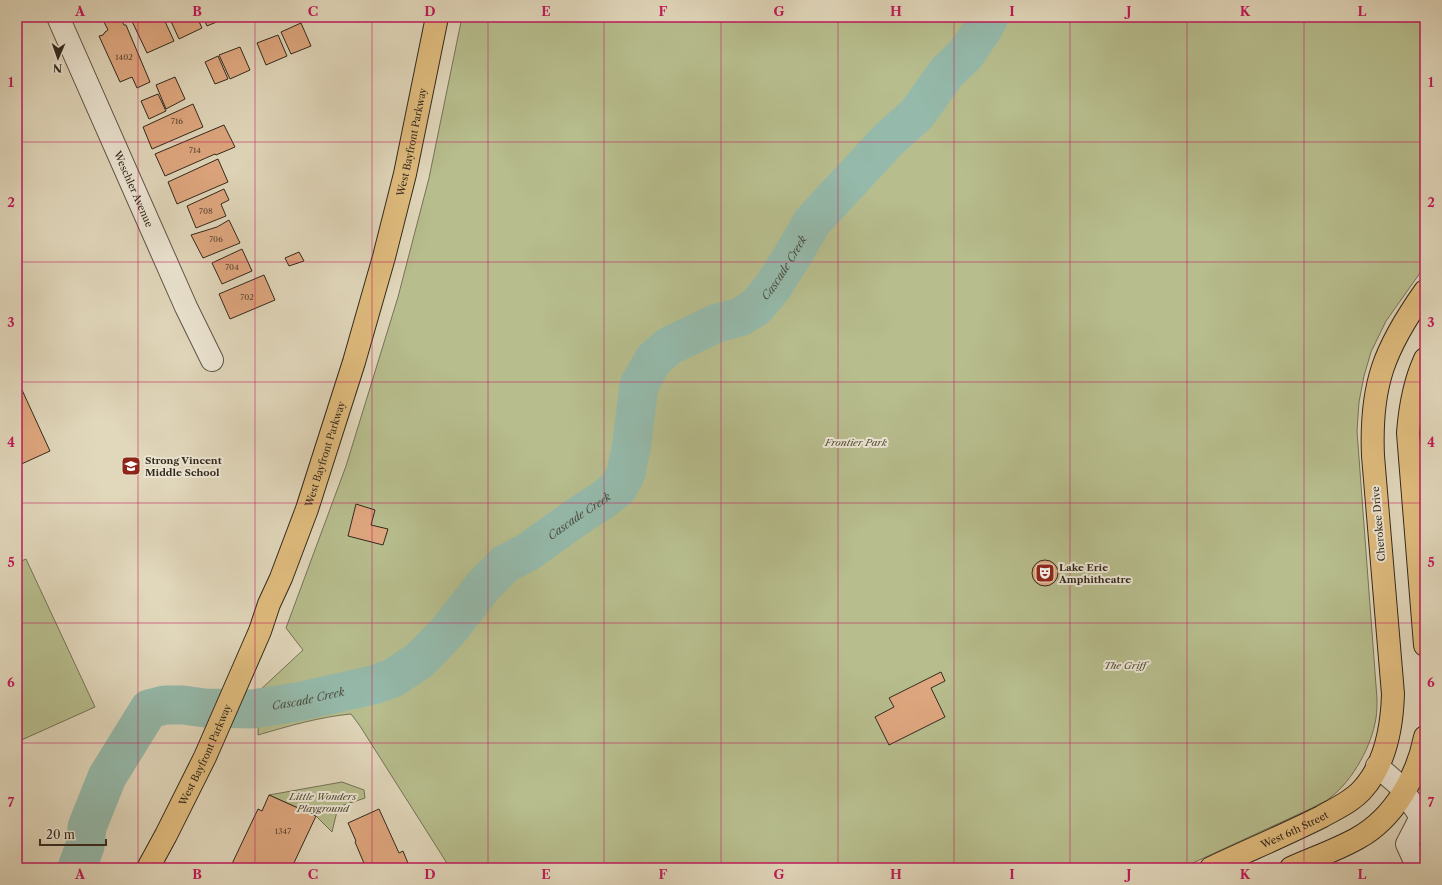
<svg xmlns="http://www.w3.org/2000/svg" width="1442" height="885" font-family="'Libre Caslon Text',serif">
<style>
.green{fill:#b7bd8d;stroke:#747356}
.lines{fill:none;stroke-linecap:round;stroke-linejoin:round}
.river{stroke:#95baab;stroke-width:39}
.building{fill:#dfa77f;stroke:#32291e}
.minor-casing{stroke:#5e5445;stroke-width:24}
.major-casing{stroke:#32291e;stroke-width:24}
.highway-casing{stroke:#32291e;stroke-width:24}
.minor{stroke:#ece5d3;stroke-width:22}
.major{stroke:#e0bc7e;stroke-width:22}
.highway{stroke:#e0bc7e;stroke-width:22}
.grid{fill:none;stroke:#c2185b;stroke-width:1;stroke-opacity:0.55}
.labels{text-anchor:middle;stroke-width:4;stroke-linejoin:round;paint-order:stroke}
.number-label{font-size:8px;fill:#5d4836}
.street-label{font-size:10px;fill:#32291e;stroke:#ece5d3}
.park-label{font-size:10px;font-style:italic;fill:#534e3a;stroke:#ece5d3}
.poi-label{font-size:10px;font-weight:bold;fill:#32291e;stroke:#ece5d3;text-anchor:start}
.water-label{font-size:11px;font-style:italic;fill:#4b4d41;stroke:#ece5d3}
.neatline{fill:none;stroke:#c2185b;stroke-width:1.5}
.grid-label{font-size:13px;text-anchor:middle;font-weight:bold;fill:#c2185b}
</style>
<rect width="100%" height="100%" fill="#e1d7bb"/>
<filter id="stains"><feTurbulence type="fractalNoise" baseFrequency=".005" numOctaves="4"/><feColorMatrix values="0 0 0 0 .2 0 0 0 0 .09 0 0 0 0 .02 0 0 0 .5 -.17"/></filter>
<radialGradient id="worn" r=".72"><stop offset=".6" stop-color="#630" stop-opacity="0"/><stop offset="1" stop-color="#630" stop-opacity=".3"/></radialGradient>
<path class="green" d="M462,17H1425V266L1386,321L1371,352L1364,376L1359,402L1357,431L1377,699C1377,705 1377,712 1376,718C1372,745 1353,780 1331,797C1326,802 1318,804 1312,808L1182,868H450L360,726L351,714C319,717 289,726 258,735L259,691L303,650L286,628L346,466L398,297L429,178Z
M26,559L95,707L17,742V563Z
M342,782L364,790L365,798L338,807L332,832L316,816L269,795Z"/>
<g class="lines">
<path class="river" id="s1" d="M77,868L85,846L87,827L107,777L149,709L165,705H183L205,708L252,709L297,702L373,685L393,678L420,660L448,631L484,585L505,564L528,552L578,516L603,500L618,488L626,473L632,443L639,385L654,359L669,346L717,323L740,317L756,307L772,288L793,255L812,222L888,140L917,114L947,72L965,55L983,29L989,17"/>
</g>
<path class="building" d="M115,17H120L124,25H126L150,82L137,88L132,77L120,82L99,36L103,35L105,32L108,30L104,22Z
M130,17H163L174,41L147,53Z
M169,17H197L202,28L179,39Z
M203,17H228L207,26Z
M301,23L311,46L291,54L281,32Z
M278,35L287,56L266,65L257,43Z
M240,47L250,70L230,79L219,55Z
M218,56L228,79L215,84L205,62Z
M175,77L185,99L166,109L156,85Z
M158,94L166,111L149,119L141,101Z
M193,104L203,127L152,149L143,127Z
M224,125L235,147L216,155L215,154L165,176L155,154Z
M218,159L228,182L177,204L168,182Z
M224,189L229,200L221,204L226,216L196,228L187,206Z
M229,220L240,243L203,258L191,235L217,227Z
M242,249L252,271L222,284L212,263Z
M299,252L304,261L289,266L285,258Z
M264,275L275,300L230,319L219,294Z
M17,379L50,451L17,466Z
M356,504L375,510L371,525L388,529L383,545L348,536Z
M1032 573a13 13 0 1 1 26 0a13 13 0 1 1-26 0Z
M941,672L945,681L931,688L945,717L889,745L875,717L894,707L889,698Z
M269,795L316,816L292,867L295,868H230L258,809L262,811Z
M379,809L399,853L403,851L410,868H373L372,867L366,868L355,842L356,841L348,823Z
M1124,864L1126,867L1125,868H1113Z"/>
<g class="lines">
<defs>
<g id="minor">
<path id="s2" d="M58,17L186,307L212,360"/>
<path d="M1377,766L1400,786L1421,817"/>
<path d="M1418,868L1407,844L1421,817L1425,819"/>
</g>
<g id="major">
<path d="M1425,359C1414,383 1410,406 1408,433L1425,645"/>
<path id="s3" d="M1211,868C1247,851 1285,835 1321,817C1335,809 1351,802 1362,790C1385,765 1392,727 1393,694L1373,456C1370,385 1384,349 1425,291"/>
<path d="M1291,868C1313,858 1337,850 1358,838C1394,818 1417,777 1425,737"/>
</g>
<g id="highway">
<path id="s4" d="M148,868L166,835L205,757L260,631L269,604L281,578L307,509L354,362L384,257L405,174L437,17"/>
</g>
</defs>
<use href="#minor" class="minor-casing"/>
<use href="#major" class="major-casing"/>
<use href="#highway" class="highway-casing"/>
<use href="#minor" class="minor"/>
<use href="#major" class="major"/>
<use href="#highway" class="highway"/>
</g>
<path class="grid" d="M138,17V868M255,17V868M372,17V868M488,17V868M604,17V868M721,17V868M838,17V868M954,17V868M1070,17V868M1187,17V868M1304,17V868M17,142H1425M17,262H1425M17,382H1425M17,503H1425M17,623H1425M17,743H1425"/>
<defs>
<symbol id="school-square" viewBox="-11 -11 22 22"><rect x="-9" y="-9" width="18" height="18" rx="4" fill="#8f2418" stroke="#ece5d3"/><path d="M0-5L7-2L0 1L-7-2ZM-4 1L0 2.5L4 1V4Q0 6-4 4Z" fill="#fff"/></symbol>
<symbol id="theatre-square" viewBox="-11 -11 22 22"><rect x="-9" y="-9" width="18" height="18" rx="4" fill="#8f2418" stroke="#ece5d3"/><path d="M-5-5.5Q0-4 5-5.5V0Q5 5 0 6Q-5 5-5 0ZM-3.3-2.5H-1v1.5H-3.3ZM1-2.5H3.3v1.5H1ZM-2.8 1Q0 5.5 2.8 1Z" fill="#fff"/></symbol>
</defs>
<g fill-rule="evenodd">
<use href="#school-square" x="120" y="455" width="22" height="22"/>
<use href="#theatre-square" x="1034" y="562" width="22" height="22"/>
</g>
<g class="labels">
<g class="number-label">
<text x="124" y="60">1402</text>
<text x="177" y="124">716</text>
<text x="195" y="153">714</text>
<text x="206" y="214">708</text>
<text x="216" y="242">706</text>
<text x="232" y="270">704</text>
<text x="247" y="300">702</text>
<text x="283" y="834">1347</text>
</g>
<g class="street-label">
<text dy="4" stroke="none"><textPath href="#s4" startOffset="775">West Bayfront Parkway</textPath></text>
<text dy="4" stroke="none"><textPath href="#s2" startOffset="188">Weschler Avenue</textPath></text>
<text dy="4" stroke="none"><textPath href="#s4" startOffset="451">West Bayfront Parkway</textPath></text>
<text transform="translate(1378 524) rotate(-95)" y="4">Cherokee Drive</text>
<text dy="4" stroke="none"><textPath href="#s4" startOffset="127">West Bayfront Parkway</textPath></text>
<text dy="4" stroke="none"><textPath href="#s3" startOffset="92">West 6th Street</textPath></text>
</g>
<g class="park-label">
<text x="856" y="446">Frontier Park</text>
<text x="1125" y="669">The Griff</text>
<text x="323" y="800">Little Wonders<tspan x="323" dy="12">Playground</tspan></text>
</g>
<g class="poi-label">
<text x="145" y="464">Strong Vincent<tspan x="145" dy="12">Middle School</tspan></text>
<text x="1059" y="571">Lake Erie<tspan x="1059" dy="12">Amphitheatre</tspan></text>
</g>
<g class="water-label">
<text dy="4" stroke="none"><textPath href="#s1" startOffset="1022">Cascade Creek</textPath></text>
<text dy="4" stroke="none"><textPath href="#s1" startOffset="674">Cascade Creek</textPath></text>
<text dy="4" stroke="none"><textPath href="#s1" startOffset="337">Cascade Creek</textPath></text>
</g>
</g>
<rect width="1442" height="885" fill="none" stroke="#e1d7bb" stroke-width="44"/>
<g transform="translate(58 58) rotate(182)" stroke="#ece5d3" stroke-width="3" paint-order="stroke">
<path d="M0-3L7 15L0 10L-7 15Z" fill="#32291e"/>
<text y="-6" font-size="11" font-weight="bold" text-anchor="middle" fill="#32291e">N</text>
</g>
<path d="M40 839v6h66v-6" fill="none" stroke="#32291e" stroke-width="2"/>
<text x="46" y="839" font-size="12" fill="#32291e" stroke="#ece5d3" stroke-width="3" paint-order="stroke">20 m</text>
<rect x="22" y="22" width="1398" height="841" class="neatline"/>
<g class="grid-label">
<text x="80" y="16">A</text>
<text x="197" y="16">B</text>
<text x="313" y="16">C</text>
<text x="430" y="16">D</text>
<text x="546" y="16">E</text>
<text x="663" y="16">F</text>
<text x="779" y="16">G</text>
<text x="896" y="16">H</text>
<text x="1012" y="16">I</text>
<text x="1129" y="16">J</text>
<text x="1245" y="16">K</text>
<text x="1362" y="16">L</text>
<text x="11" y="87">1</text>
<text x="1431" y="87">1</text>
<text x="11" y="207">2</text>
<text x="1431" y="207">2</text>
<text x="11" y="327">3</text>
<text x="1431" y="327">3</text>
<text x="11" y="447">4</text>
<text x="1431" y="447">4</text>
<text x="11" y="567">5</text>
<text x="1431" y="567">5</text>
<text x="11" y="687">6</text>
<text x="1431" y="687">6</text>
<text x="11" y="807">7</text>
<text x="1431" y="807">7</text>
<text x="80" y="879">A</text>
<text x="197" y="879">B</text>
<text x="313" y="879">C</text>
<text x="430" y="879">D</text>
<text x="546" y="879">E</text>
<text x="663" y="879">F</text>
<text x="779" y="879">G</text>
<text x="896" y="879">H</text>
<text x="1012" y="879">I</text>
<text x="1129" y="879">J</text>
<text x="1245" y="879">K</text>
<text x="1362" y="879">L</text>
</g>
<rect width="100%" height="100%" filter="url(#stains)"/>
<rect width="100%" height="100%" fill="url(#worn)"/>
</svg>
